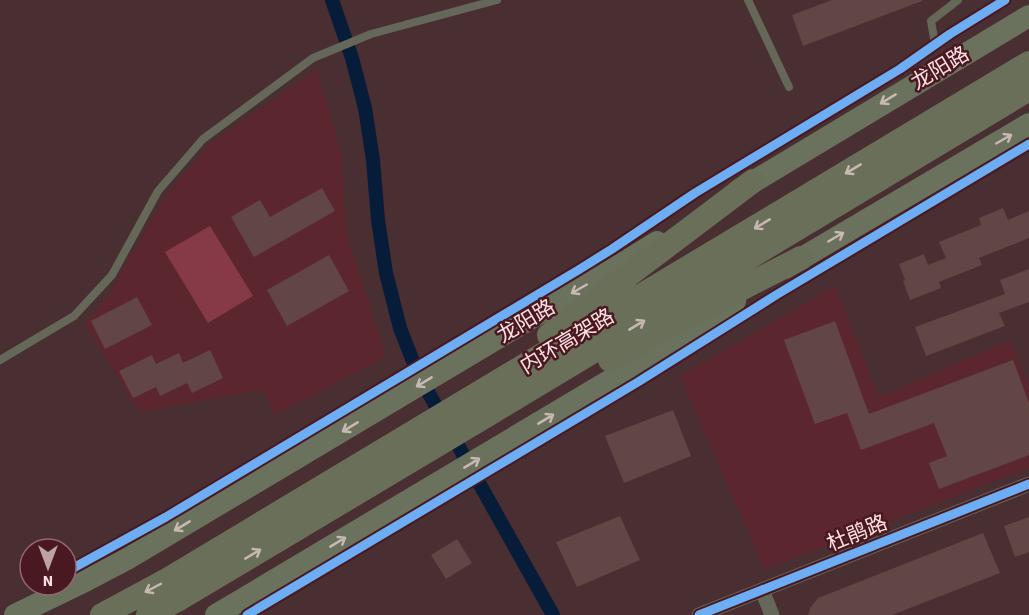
<svg xmlns="http://www.w3.org/2000/svg" width="1029" height="615" font-family="'Source Sans 3','Noto Sans SC',sans-serif">
<style>
.built{fill:#5c262f}
.green{fill:#863a47}
.lines{fill:none;stroke-linecap:round;stroke-linejoin:round}
.canal{stroke:#071c38;stroke-width:14}
.building{fill:#624645}
.service{stroke:#656759;stroke-width:8}
.minor{stroke:#656759;stroke-width:15}
.primary{stroke:#6a715c;stroke-width:22}
.trunk{stroke:#6a6f5a;stroke-width:24}
.cycleway-casing{stroke:#491821;stroke-width:13}
.cycleway{stroke:#6dadf4;stroke-width:9}
.oneway{stroke:#c8b9b3}
.oneway2{stroke:#c8b8b2}
.labels{text-anchor:middle;stroke-width:5;stroke-linejoin:round;paint-order:stroke}
.street-label{font-size:21px;fill:#fbe0e2;stroke:#491821}
</style>
<rect width="100%" height="100%" fill="#492e32"/>
<path class="built" d="M317,69L341,153L347,233L386,357L275,415L263,390L139,412L85,324L109,294L163,200L208,145Z
M835,286L879,397L1010,340L1029,386V468L764,569L680,376Z"/>
<path class="green" d="M210,226L253,296L208,323L165,252Z"/>
<g class="lines">
<path class="canal" d="M332,0L352,58L365,108L373,160L378,220L386,273L400,328L418,374L553,615"/>
</g>
<path class="building" d="M832,0H922V1L803,46L792,15Z
M322,188L335,211L254,257L231,217L260,200L270,217Z
M1003,208L1008,220L1029,211V238L979,258L982,265L939,282L941,288L910,300L903,281L905,280L899,264L924,254L928,265L946,258L939,242L981,225L979,218Z
M329,255L349,291L287,326L267,290Z
M1029,269V302L999,313L1005,326L926,356L915,327L1005,294L1000,280Z
M137,297L152,325L105,349L91,321Z
M835,321L869,414L1013,360L1029,403V455L939,489L929,463L947,456L934,423L861,450L847,413L815,424L784,340Z
M210,350L223,378L192,393L187,383L160,396L156,387L133,398L119,371L152,355L156,364L179,353L183,363Z
M673,410L691,456L624,483L605,436Z
M620,516L640,560L577,587L556,542Z
M1029,517V552L1015,557L1004,526Z
M983,533L1000,573L892,615H808L810,608L818,598Z
M457,539L472,563L446,579L431,555Z"/>
<g class="lines">
<path class="service" d="M748,0L789,87
M935,44L931,21L958,0
M0,360L74,316L112,275L158,191L203,139L313,58L371,34L497,0"/>
<path class="minor" d="M762,590L772,615
M699,615L1029,484"/>
<path class="primary" d="M738,191L1029,16
M785,268L1029,124
M15,615L85,581L127,559L607,273L657,242
M216,615L656,353L735,301"/>
<path class="trunk" d="M549,335L753,181
M610,360L670,325L801,258
M102,615L167,580L1029,63
M148,615L179,599L479,420L1029,89"/>
<defs>
<path id="cycleway" d="M66,572L166,517L580,269L612,249L695,193L900,69L950,34L1005,0
M247,615L638,382L776,295L1029,144
M699,615L1029,484"/>
</defs>
<use href="#cycleway" class="cycleway-casing"/>
<use href="#cycleway" class="cycleway"/>
</g>
<defs><path id="oneway-shaft" d="M-6 0H5M1.5-3L5.5 0L1.5 3" fill="none" stroke-width="1.6" stroke-linecap="round" stroke-linejoin="round" transform="scale(1.5)"/></defs>
<g class="oneway">
<use href="#oneway-shaft" transform="translate(888 99) rotate(149)"/>
<use href="#oneway-shaft" transform="translate(1004 139) rotate(-30)"/>
<use href="#oneway-shaft" transform="translate(836 237) rotate(-30)"/>
<use href="#oneway-shaft" transform="translate(579 289) rotate(150)"/>
<use href="#oneway-shaft" transform="translate(424 382) rotate(149)"/>
<use href="#oneway-shaft" transform="translate(546 419) rotate(-31)"/>
<use href="#oneway-shaft" transform="translate(350 427) rotate(149)"/>
<use href="#oneway-shaft" transform="translate(472 463) rotate(-31)"/>
<use href="#oneway-shaft" transform="translate(182 526) rotate(149)"/>
<use href="#oneway-shaft" transform="translate(338 542) rotate(-31)"/>
</g>
<g class="oneway2">
<use href="#oneway-shaft" transform="translate(853 169) rotate(149)"/>
<use href="#oneway-shaft" transform="translate(762 224) rotate(149)"/>
<use href="#oneway-shaft" transform="translate(637 325) rotate(-31)"/>
<use href="#oneway-shaft" transform="translate(253 554) rotate(-31)"/>
<use href="#oneway-shaft" transform="translate(153 588) rotate(152)"/>
</g>
<g class="labels">
<g class="street-label">
<text transform="translate(940 68) rotate(-31)" y="7">龙阳路</text>
<text transform="translate(526 321) rotate(-31)" y="7">龙阳路</text>
<text transform="translate(567 341) rotate(-31)" y="7">内环高架路</text>
<text transform="translate(857 533) rotate(-22)" y="7">杜鹃路</text>
</g>
</g>
<g transform="translate(48 567) rotate(180)"><circle r="28" fill="#491821" stroke="#90686e" stroke-width="1.5"/>
<path d="M0-4.5L10 22L0 15L-10 22Z" fill="#bda2a4"/>
<text y="-9" font-size="16" font-weight="bold" text-anchor="middle" fill="#fbe0e2">N</text>
</g>
</svg>
